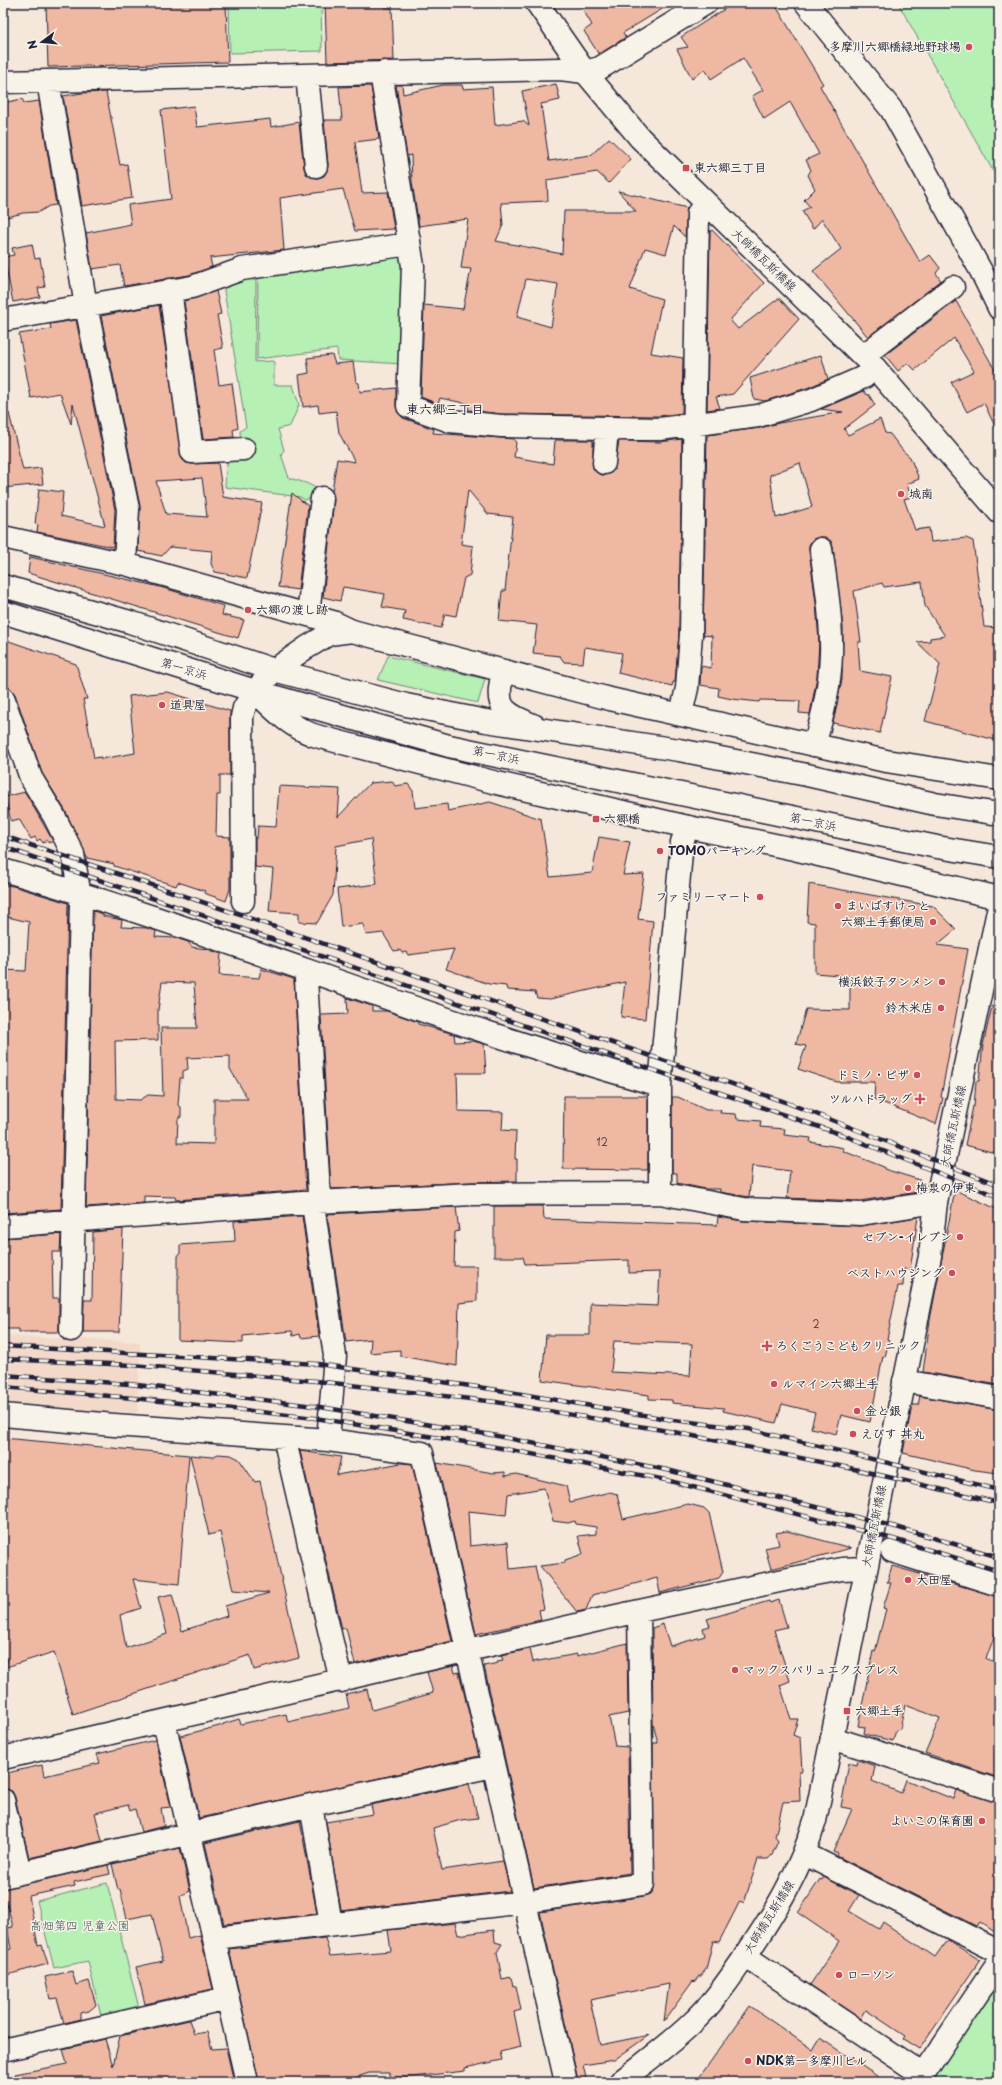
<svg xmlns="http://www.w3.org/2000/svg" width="1002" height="2085" font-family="'Playpen Sans','Klee One',sans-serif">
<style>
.built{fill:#f3d9ca}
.green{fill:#b6f0b4;stroke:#6c8978}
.building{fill:#efb8a3;stroke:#22223b;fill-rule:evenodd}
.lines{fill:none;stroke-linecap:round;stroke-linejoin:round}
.minor-casing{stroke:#22223b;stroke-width:25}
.tertiary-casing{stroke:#22223b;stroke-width:25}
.trunk-casing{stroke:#22223b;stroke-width:25}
.minor{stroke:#f7f3e8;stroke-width:22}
.tertiary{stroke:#f7f3e8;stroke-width:22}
.trunk{stroke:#f7f3e8;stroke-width:22}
.rail-casing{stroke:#22223b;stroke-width:4.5}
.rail{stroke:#f7f3e8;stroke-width:3;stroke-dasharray:9;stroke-linecap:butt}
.poi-dot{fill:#d1495b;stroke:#f7f3e8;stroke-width:1.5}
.labels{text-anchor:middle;stroke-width:3;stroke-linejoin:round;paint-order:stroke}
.number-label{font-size:10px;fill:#554855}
.poi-label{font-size:12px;font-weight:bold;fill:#22223b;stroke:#f7f3e8;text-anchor:start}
.street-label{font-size:12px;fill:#22223b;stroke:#f7f3e8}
.park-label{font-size:12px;fill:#475659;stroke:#f7f3e8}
.neighbourhood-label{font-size:13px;font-weight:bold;fill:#22223b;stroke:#f7f3e8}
</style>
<rect width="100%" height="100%" fill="#f5e7da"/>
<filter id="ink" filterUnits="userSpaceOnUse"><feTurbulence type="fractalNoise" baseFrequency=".025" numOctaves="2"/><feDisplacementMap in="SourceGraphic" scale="8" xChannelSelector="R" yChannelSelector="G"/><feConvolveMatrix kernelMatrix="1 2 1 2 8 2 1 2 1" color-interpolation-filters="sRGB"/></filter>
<g filter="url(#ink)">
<path class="built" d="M3,1336L140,1342L138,1413L3,1404Z"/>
<path class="green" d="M229,3H321L322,51L230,53Z
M898,3H999V182L988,162Z
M403,250L402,364L338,360L337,349L257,359L258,273Z
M249,278L256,281L255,362L274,361V385H293L299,405L290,426L278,429L284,450L281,454L289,478L306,483L316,488L317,496L305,500L300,497L225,487C226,465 226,459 241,443L240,431L246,427L223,284Z
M388,656L485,679L478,703L378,680Z
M107,1883L139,2008L101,2016L88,1961L54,1968L37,1901Z
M999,1980V2082H929Z"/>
<path class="building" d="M46,3H226L228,62L48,67Z
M325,3H385V8H392L394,60L327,62Z
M579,3H672L623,33L626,37L601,53H598L584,31L592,25Z
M734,3H774L823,84L820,86L920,262L930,255L940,268L936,273L941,281L868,337L813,271L841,249L822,219L813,229L802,211L810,207L804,200L815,189L808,175L811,170L806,160L819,154L790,102L764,119L752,96L763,90L743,58L711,79L705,69L692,79L677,49L688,47L681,37Z
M556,84L560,100L541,104L549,161L591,155L609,138L631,159L609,183L597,172L547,180L548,201L501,203L503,225L496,241L562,254L564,211H636L618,191L687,208L685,237L674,226L666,254L645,248L630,289L662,299L651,353L683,358L682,413L659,416L502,414L468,410L469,404L440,398L438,404L421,397L424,305L463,309L471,269L461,268L468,219L419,226L412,182L411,155L407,156L396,85H402L403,94L443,85H462L463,89L492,87L495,125L523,121L529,126L522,91ZM526,279L558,284L551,327L517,317Z
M371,86L379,139L355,142L362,193L388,192L394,229L355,231L343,189L280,198L284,250L210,258L212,267L189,275L124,286L120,265L92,269L86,233L131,224L128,205L171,199L161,110L194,106L197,127L270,119L271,127L299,122L304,168L306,174L311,177L318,178L324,176L327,171L328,165L324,120H342L339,87Z
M106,92L120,165L127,164L132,198L82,206L63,96L82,93Z
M22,99L24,103L39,101L56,205L49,206L39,212L23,213L3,218V103Z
M712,230L764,283L730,320L738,329L779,298L799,319L733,394L716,397L720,408L707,410L710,232Z
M32,244L35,259L40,258L45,287L38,288L40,297L13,302L4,257L14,255L12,248Z
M216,291L221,314L217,315L223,348L214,350L219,385L232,383L238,428L233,430L234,437L203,439L184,301Z
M956,301L999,377V435L984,403L967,412L951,382L974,371L954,338L915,370L908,363L898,371L885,355Z
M159,305L182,459L186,463L192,464L218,463L223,497L262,503L247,578L215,572L211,564L212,551L170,547L162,556L138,551L140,506L101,316ZM202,478L207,517L166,514L156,481Z
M76,320L115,510L113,547L37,532L38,525L35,524L39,489L63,492L61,516L105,526L73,404L71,424L60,393L31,398L19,334L51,329L50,324Z
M332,355L335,364L353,362L356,382L359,383L360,392L396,388V406L398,413L403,418L434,429L433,433L514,439L516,443L514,457L553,464L555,440H593V468L597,473L603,475L610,474L614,470L619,441L660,442L682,439L679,633L675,682H673L672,686L618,673L622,653L585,647L583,663L564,662L560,656L533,653L537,625L499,621L502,591H505L513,517L488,514L468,490L461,544L473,546L470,575L464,578L456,616L445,614L441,628L403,620L405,611L382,607L385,594L343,587L340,601L323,597L334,500L332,491L337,459L355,462L339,433L336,411L319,413L318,405L303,407L299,375L309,373L307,358Z
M821,355L828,379L807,388L765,401L754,399L750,378Z
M864,391L866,394L869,395L875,405L844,429L848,435L880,419L885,433L890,434L903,451L910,457L919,479L907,484L911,497L904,499L915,530L929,528L931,542L966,538L973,541L984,627L999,628V741L925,721L940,664L917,642L930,641V638L945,636L925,606L922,582L884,587L882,583L854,591L861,642H858L860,671L892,677L880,733L833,723L842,679L843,628L833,547L831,541L825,537H819L813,539L809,545V550L816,603L819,642L817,676L810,714L799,713L800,701L760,700L759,702L732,699L718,696L719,688L700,685L701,666L711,668L712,636L703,635L707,435L760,428L779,423L843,412L821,409ZM800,463L812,507L776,518L770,475Z
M9,413L23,470L41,468L43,484L3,488V414Z
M292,493L308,506L298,590L278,587Z
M30,557L160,587L224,606L222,615L244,620L238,638L28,573Z
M3,639L76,664L87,699H83L94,758L101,757V759L135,753L129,696L168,692L230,711V775H220V795H217L216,836L230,837V889L226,901L204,893L205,891L178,882L176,886L114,866V864L87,858L65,810L42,773L15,694L8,687L3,672Z
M392,781L395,786L408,784L413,791L415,808L447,804L448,811L490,802L541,819L550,877L592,873L599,837L630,842L623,875L644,874L638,919L653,921L645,1019L621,1017L625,982L550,999L537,998L535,992L507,990L506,986L489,984L446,969L454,949L408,955L406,952L402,953L400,950L394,951L383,933L366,935L363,924L341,927L337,889L377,884L371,839L336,846L333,895L317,923L299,922V913L269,911L273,869L255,867V838H257L258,826L276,827L279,786L340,789L338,817L370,783Z
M25,792L53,841L49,843L47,840L43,843L40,839L37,841L35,837L31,839L19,819L11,821L5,797Z
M809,884L933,906L956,929L937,945L968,949L941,1097L943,1098L936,1124L874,1099L875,1082H837L798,1069L806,1046L796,1044L806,1009L850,1010V976L815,973V923L807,922Z
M3,885L13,886L68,903L61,1209L3,1213V970L26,971L29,922L3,916Z
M93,911L103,914V916L122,920L121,927L147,928L156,931L155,937L176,938L188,942L192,947L207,949L221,954L219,975L259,978L261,969L294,979L306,1190L176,1200L175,1197L144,1196V1203L86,1207ZM162,982L194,983L197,1028H161L163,1096L148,1095L140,1100L116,1099L115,1041L158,1040V1010ZM230,1056V1069L248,1099H214V1144L177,1143L178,1119L181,1117V1107L178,1105L180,1078H183V1071L188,1069L187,1058Z
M347,998L372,1006V1011H387L418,1022V1024L454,1034L455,1042L473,1041L484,1044L486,1073H457L458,1111L503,1112L502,1130L516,1131L515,1159H517V1181L471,1182L331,1189L321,1015L348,1014Z
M992,1006L999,1007V1154L965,1145L973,1106L974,1107L976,1081H979L983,1045Z
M564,1096H648V1170L563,1169Z
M672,1097H678L706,1110H721L720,1113L736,1114L737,1119L761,1121L760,1127L785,1129L784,1135L811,1138L810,1142L844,1148L843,1151L884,1167V1169L920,1180L918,1192L860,1201L787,1198L790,1171L752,1166L749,1197L720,1192V1189H705L677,1183V1173H672Z
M955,1190L999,1210V1385L923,1372L930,1320Z
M494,1206H543L544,1219L717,1225L718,1217L743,1221L860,1226L918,1217L910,1270L904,1269L903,1286H898L887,1339L889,1340L885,1357L883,1356L870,1422L841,1415L836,1434L811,1428L815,1412L782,1404L776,1423L723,1411L724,1408L672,1403V1400L649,1399V1395L542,1380L546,1335H590V1303L658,1306L660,1272L629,1273V1260L525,1264L523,1257H494ZM614,1341L692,1344L690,1376L611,1372Z
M456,1207L459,1231L455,1232L454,1266H477V1301L459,1303L457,1366L400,1356V1350L370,1353L371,1339L346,1342L327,1214Z
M302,1216L319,1336L301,1338L300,1334L293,1336L292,1331L243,1336V1343L178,1340V1256L180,1253V1245L235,1241L234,1221Z
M123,1229L119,1332H83L84,1300H92L93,1232Z
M61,1234L60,1252H52L53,1298H59V1332H19V1329H3V1238Z
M920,1396L999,1410V1473L975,1470L903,1453L912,1405H918Z
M3,1438L189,1455L179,1584L133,1579L141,1608L120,1615L126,1648L167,1634L158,1597L172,1594L182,1631L227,1616L225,1606L269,1593L233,1590L220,1532L209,1535L190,1455L212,1457L218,1454L231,1455L239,1459L255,1482L260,1481L299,1658L254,1670L250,1655L73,1714L54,1652L6,1667L8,1659H3Z
M300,1451L341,1457L337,1475L401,1463L412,1464L452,1641L355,1664L346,1628L342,1629Z
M437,1463L493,1473L505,1472V1476L516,1474L566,1486L570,1502L610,1492L617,1494L623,1519L688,1504L704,1508L709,1513L723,1572L719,1578L660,1593L657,1578L592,1595L586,1610L577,1612L540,1566L565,1563V1560L583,1554L578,1536L596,1534V1527L576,1524L575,1521L568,1523L553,1521L544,1488L508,1494L506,1515L468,1511L470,1546L508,1542L510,1569L535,1566L544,1609L539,1610L541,1620L476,1634Z
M787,1531L851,1548L771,1569L765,1548L779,1545L776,1533Z
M892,1566L999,1597V1623L986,1659L999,1663V1681L996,1693L999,1694V1778L925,1753L940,1718L905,1705L900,1729L896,1730L893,1741L864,1734L865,1727L858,1726L873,1651L875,1652L886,1609L883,1608L891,1583L887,1582Z
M779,1600L787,1627L774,1630L790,1681L780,1685L791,1719H798L793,1735L800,1738L802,1771H799L800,1801L783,1802L775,1837L778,1841L772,1855L768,1859H758L744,1903L740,1901L719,1942L713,1941L706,1969L701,1976H699L694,1982L693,1981L664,2021L669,1984L590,2000L600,2045L649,2035L614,2060L583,2065L586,2078L578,2080L540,1912L645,1896L651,1894L654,1889L653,1743H658L653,1724L652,1628L663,1624L670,1646L705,1636L703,1628L710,1626L707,1619L769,1601L770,1603Z
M627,1643L628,1713L609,1717L615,1746L628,1747L630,1873L534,1888L484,1666L498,1663L497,1661L503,1660L501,1655L530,1649L533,1662L577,1654V1656Z
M453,1666L455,1673L459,1672L479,1756L199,1818L180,1736L223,1725V1724L239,1719L241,1724L286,1714L288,1722L349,1708L346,1694L367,1689L372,1710L433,1693L427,1672Z
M155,1740L171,1807L161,1808L164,1826L141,1832L135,1809L130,1811L128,1805L95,1813L102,1841L29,1858L15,1797L12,1791L3,1788V1774L42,1765L44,1776L100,1763L97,1754Z
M858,1760L875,1766L872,1781L901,1793L906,1780L953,1799L956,1790L999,1803V1935L980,1922L976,1926L837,1856L838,1854L833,1852L852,1809L841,1807L849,1763L857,1765Z
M469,1784L478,1818L461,1820L433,1828L442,1870L503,1861L510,1891L341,1911L326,1822L373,1814L371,1805Z
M300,1821L317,1914L224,1924L205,1843Z
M180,1848L190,1891L180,1896L188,1938L200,1935L213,1989L145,2004L136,1967L163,1961L152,1914L127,1919L120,1889L118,1890L112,1864Z
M108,1865L110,1874L74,1882L75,1886L29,1896L38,1946L42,1945L48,1964L3,1976V1951L11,1949L7,1928L13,1927L3,1889Z
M824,1877L859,1895L849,1911L879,1929L883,1922L935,1957L947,1940L980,1960L919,2049L903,2039L905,2036L866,2010L861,2019L810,1985L839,1941L798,1913L820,1879L822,1880Z
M455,1923L458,1935L494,1930L495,1942L502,1944L497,1952L502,1979L511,1977L513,1987L516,1986L521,2010L514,2012L521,2047L500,2052L502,2060L465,2068V2071L413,2077H390V2073H369L342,2082H259L229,1949L325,1938L330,1956L391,1951L388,1930Z
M72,1971L76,1985L89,1981L96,2005L89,2011L81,2013V2019L64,2023L57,1998L50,1999L45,1977Z
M750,2006L813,2050L820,2038L886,2082H696Z
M189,2020L194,2034L207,2032L212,2049L226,2048L234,2082H16L15,2074L67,2064L63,2049L105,2039L113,2066L120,2036Z"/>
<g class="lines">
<defs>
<path id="minor" d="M806,3L891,109L981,271L999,308
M384,72L383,85L413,266L408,406L450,421L501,426L660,429L758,416L811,400L864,377L875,368
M307,75L316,166
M48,81L86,306L128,509L125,564
M3,82L560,69L585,72L600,68L706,3
M170,290L192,452L244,449
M3,320L192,287L242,269L402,245L409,240
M863,356L953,287
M604,463L607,429
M3,537L125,564L333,622L352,631
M308,614L322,498
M3,698L31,778L54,816L73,854L81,903L71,1330
M681,714L687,688L691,634L698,213L706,204
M814,745C823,716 830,685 831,655C832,620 826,583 821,549
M3,870C224,934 437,1024 660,1085
M243,901L242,717L244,708L255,691
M308,972L306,979L319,1193L314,1211L335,1356L328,1440
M660,1193V1085L682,842L688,827
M3,1226L316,1202L472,1194L660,1193L744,1209L861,1214L936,1202
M904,1381L999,1398
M3,1415L114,1425L328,1440L422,1453L566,2082
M284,1437L341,1681
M892,1551L999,1585
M164,1722L247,2082
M832,1738L999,1791
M3,1758L607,1618L798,1577L842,1569L866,1568
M3,1800L20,1873
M311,1805L331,1924
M805,1854L999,1952
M3,1877L311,1805L493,1766
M215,1938L525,1902L643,1884L639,1612
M745,1956L923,2075
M3,2050L228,1998
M918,2082L999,1962"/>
<path id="tertiary" d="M537,3L585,72L640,138L875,368L999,512
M503,672C494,709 503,712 535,726
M255,691L274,670L306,648L329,634L352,631L610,699L886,761L999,779
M620,2082C644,2063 669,2045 691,2024C712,2005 728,1981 744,1958C774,1914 800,1872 815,1821L930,1256L936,1202L999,906"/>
<path id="trunk" d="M3,586L130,622L274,670L406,705L486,721L679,750L807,775L935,804L999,814
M3,612L255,691L449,746L937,847L999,857
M256,692C275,711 293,730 320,737L497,783L688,827L794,849L999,898"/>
</defs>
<use href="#minor" class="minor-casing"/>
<use href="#tertiary" class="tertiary-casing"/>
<use href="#trunk" class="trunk-casing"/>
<use href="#minor" class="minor"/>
<use href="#tertiary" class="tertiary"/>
<use href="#trunk" class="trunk"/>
<defs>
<path id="rail" d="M3,836L170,891L785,1102L999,1185
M3,847L843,1135L999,1197
M3,1346L318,1364L498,1390L673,1420L749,1429L999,1490
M3,1359L132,1365L316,1381L496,1402L674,1432L854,1469L999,1503
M3,1375L129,1384L314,1406L492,1435L667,1470L896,1527L999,1557
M3,1387L133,1398L315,1418L490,1446L666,1480L893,1539L999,1571"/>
</defs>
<use href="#rail" class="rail-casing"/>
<use href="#rail" class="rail"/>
</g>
</g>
<g class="poi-dot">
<circle cx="969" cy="47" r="4"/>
<rect x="682" y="164" width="8" height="8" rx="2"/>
<circle cx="901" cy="494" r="4"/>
<circle cx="248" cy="610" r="4"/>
<circle cx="162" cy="705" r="4"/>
<rect x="592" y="815" width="8" height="8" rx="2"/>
<circle cx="660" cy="851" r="4"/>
<circle cx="760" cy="897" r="4"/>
<circle cx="838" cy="906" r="4"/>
<circle cx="933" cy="922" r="4"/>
<circle cx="942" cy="982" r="4"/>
<circle cx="941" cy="1008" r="4"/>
<circle cx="917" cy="1075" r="4"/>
<path d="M918 1093h4v4h4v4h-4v4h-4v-4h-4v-4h4z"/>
<circle cx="908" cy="1188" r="4"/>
<circle cx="960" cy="1237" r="4"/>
<circle cx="952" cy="1273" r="4"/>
<path d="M765 1340h4v4h4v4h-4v4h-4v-4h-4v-4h4z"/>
<circle cx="774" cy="1384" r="4"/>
<circle cx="857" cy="1411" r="4"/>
<circle cx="853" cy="1434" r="4"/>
<circle cx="908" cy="1580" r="4"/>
<circle cx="735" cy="1670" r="4"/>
<rect x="843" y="1707" width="8" height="8" rx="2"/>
<circle cx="982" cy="1821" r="4"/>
<circle cx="839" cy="1975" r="4"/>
<circle cx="748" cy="2061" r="4"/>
</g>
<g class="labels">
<g class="number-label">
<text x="602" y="1146">12</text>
<text x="816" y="1328">2</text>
</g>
<g class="poi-label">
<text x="961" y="51" text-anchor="end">多摩川六郷橋緑地野球場</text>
<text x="694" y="172">東六郷三丁目</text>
<text x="909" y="498">城南</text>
<text x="256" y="614">六郷の渡し跡</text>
<text x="170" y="709">道具屋</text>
<text x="604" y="823">六郷橋</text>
<text x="668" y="855">TOMOパーキング</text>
<text x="752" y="901" text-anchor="end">ファミリーマート</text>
<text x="846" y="910">まいばすけっと</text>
<text x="925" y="926" text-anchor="end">六郷土手郵便局</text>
<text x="934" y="986" text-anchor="end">横浜餃子タンメン</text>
<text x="933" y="1012" text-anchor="end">鈴木米店</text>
<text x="909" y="1079" text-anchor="end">ドミノ・ピザ</text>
<text x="912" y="1103" text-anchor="end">ツルハドラッグ</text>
<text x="916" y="1192">梅泉の伊東</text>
<text x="952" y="1241" text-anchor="end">セブン-イレブン</text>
<text x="944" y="1277" text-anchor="end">ベストハウジング</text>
<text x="776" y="1350">ろくごうこどもクリニック</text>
<text x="782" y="1388">ルマイン六郷土手</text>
<text x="865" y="1415">金と銀</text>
<text x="861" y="1438">えびす 丼丸</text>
<text x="916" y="1584">大田屋</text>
<text x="743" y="1674">マックスバリュエクスプレス</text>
<text x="855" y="1715">六郷土手</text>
<text x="974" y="1825" text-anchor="end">よいこの保育園</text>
<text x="847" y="1979">ローソン</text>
<text x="756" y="2065">NDK第一多摩川ビル</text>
</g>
<g class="street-label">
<text transform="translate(764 260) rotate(44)" y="4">大師橋瓦斯橋線</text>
<text transform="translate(184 669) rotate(17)" y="4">第一京浜</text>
<text transform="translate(496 755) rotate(12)" y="4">第一京浜</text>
<text transform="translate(813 822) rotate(12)" y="4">第一京浜</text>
<text transform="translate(953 1126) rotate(-78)" y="4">大師橋瓦斯橋線</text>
<text transform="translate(874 1526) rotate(-79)" y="4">大師橋瓦斯橋線</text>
<text transform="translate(769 1917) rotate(-58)" y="4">大師橋瓦斯橋線</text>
</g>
<g class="park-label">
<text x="80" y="1930">高畑第四 児童公園</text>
</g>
<g class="neighbourhood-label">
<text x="445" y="414">東六郷三丁目</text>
</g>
</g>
<rect width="1002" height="2085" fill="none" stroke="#f7f3e8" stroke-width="16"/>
<rect x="8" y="8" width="986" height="2069" fill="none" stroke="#22223b" stroke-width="1.5" filter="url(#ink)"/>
<g transform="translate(42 42) rotate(254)" stroke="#f7f3e8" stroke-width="3" paint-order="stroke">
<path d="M0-3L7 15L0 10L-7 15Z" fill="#22223b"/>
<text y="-6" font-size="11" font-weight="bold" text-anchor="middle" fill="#22223b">N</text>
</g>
</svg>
